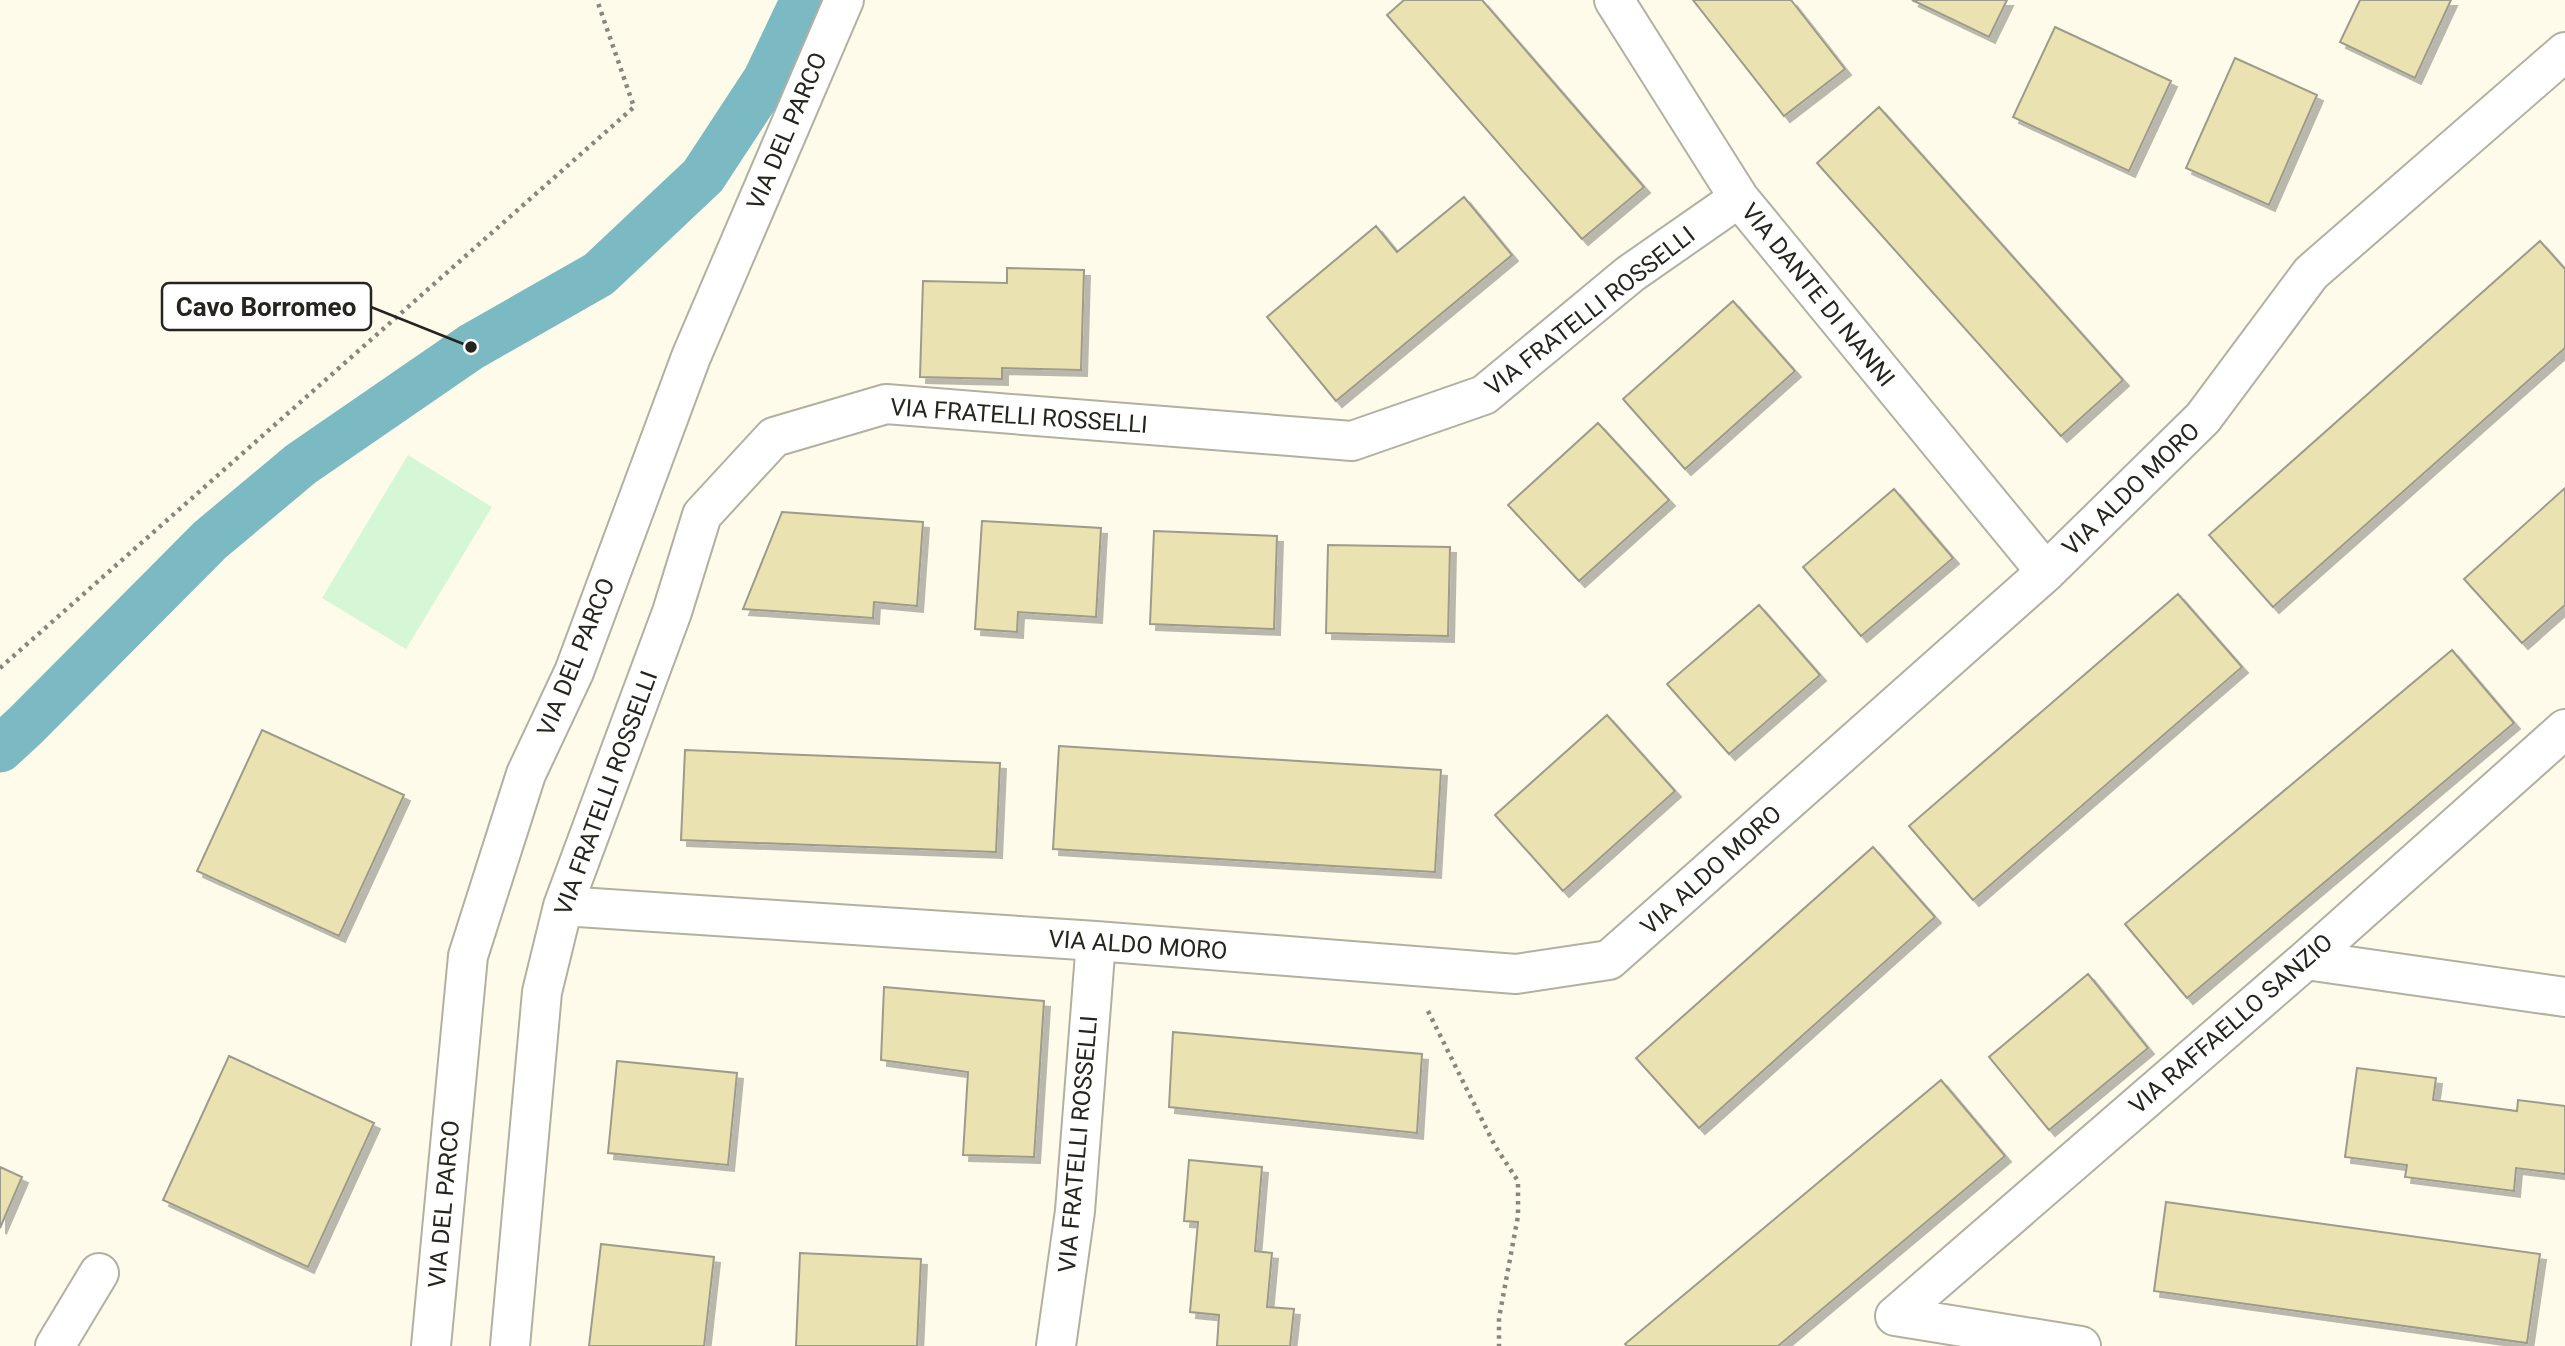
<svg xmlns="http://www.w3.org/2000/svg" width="2565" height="1346" font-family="Roboto,sans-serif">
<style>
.green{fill:#d5f7d6}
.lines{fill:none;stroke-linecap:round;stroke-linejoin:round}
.canal{stroke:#7bbac2;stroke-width:47}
.building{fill:#ebe2b1;stroke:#9d9b8c;stroke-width:2;filter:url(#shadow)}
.minor-casing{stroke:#b2b0a0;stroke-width:42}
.path{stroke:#89877d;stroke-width:4.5;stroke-dasharray:3.5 5;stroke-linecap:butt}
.minor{stroke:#fff;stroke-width:38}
.labels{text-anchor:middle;stroke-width:7;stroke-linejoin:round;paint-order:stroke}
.street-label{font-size:24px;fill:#25241e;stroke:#fff}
.leader{fill:none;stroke:#25241e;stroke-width:2.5}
.callout-dot{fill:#25241e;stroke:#fff;stroke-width:2.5}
.callout{fill:#fff;stroke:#25241e;stroke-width:2.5}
.callout-label{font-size:26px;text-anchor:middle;font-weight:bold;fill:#25241e}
</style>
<defs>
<filter id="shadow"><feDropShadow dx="6" dy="6" stdDeviation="0" flood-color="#0004"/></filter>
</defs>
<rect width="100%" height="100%" fill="#fefbeb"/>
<path class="green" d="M408,455L492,507L406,649L322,598Z"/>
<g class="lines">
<path class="canal" d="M0,749L26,725L210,540L301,464L471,347L599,274L703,176L766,80L804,0"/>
</g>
<path class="building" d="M1404,0H1482L1644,187L1582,239L1387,15Z
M1693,0H1791L1845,69L1784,116Z
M1912,0H2007L1989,37Z
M2360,0H2451L2415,78L2340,42Z
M2055,27L2171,81L2129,171L2013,117Z
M2235,58L2317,95L2269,205L2186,168Z
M1879,107L2123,380L2061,436L1817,163Z
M1464,197L1512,255L1336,401L1267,317L1376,226L1397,252Z
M2540,241L2565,269V348L2273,607L2209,535Z
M1007,268L1084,270L1081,370L1002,368V379L920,377L923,281L1007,283Z
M1733,301L1795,371L1685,469L1623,399Z
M1598,423L1669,500L1579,581L1508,505Z
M2565,488V605L2522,643L2464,579Z
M1894,489L1953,558L1861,636L1803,567Z
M782,512L923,522L917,606L874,602L873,618L743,609Z
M982,521L1101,528L1096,617L1018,612L1017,632L975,629Z
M1154,531L1277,536L1274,629L1150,624Z
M1328,545L1450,547L1448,636L1326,633Z
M2178,594L2242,667L1973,900L1909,826Z
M1759,605L1820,675L1729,754L1667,684Z
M2452,650L2514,723L2187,998L2125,924Z
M1607,715L1675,791L1563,891L1495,815Z
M262,730L404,795L339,936L197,871Z
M1059,746L1441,770L1435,872L1053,849Z
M685,750L1000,763L996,852L681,840Z
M1873,847L1935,917L1699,1128L1636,1058Z
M2088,974L2148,1048L2049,1130L1989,1057Z
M884,987L1044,1001L1034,1157L963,1155L968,1072L881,1060Z
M1173,1032L1422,1054L1417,1133L1169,1107Z
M229,1056L374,1123L308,1267L163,1200Z
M617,1061L737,1073L728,1165L608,1153Z
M2357,1068L2436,1078L2433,1100L2517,1111L2518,1100L2565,1106V1174L2516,1168L2514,1191L2405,1177L2407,1165L2345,1157Z
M1941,1080L2005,1156L1778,1346H1627L1625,1344Z
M1189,1160L1262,1167L1255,1251L1272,1253L1267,1307L1294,1309L1290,1346H1217L1219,1315L1190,1312L1198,1222L1184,1221Z
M0,1167L22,1177L0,1228Z
M2166,1202L2540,1254L2527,1343L2154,1291Z
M601,1244L714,1257L704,1346H589Z
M800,1253L921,1259L917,1346H796Z"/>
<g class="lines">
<defs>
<path id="minor" d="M1614,0L1739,198L2046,572
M563,906L1096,941L1516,974L1609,960L2046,572L2203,418L2311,273L2565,52
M2306,960L2565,997
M1895,1316L2306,960L2565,729
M1895,1316L2081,1346
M55,1346L99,1273
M431,1346L468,956L526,774L574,672L691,357L844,0
M510,1346L542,992L563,906L672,612L702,515L774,437L886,404L1352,441L1484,395L1630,274L1739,198
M1056,1346L1075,1211L1096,941"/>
</defs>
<use href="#minor" class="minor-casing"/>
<path class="path" d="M0,668L634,107L597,0
M1428,1011L1495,1146L1518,1181V1216L1499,1318V1346"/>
<use href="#minor" class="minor"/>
</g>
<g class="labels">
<g class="street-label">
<text transform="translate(787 131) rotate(-67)" y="8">VIA DEL PARCO</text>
<text transform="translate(1818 295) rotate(51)" y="8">VIA DANTE DI NANNI</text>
<text transform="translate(1590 311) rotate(-38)" y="8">VIA FRATELLI ROSSELLI</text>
<text transform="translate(1019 416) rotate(4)" y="8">VIA FRATELLI ROSSELLI</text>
<text transform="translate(2131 489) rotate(-44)" y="8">VIA ALDO MORO</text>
<text transform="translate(576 657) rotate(-68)" y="8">VIA DEL PARCO</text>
<text transform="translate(606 793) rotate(-70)" y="8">VIA FRATELLI ROSSELLI</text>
<text transform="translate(1711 870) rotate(-42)" y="8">VIA ALDO MORO</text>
<text transform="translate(1138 945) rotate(4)" y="8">VIA ALDO MORO</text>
<text transform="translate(2231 1024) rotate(-41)" y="8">VIA RAFFAELLO SANZIO</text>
<text transform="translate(1078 1144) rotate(-85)" y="8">VIA FRATELLI ROSSELLI</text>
<text transform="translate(444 1204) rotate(-85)" y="8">VIA DEL PARCO</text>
</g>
</g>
<path class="leader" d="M471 347L371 307"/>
<circle class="callout-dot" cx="471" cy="347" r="7"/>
<rect class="callout" x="162" y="283" width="209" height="47" rx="7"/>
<g class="callout-label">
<text x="266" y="316">Cavo Borromeo</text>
</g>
</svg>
